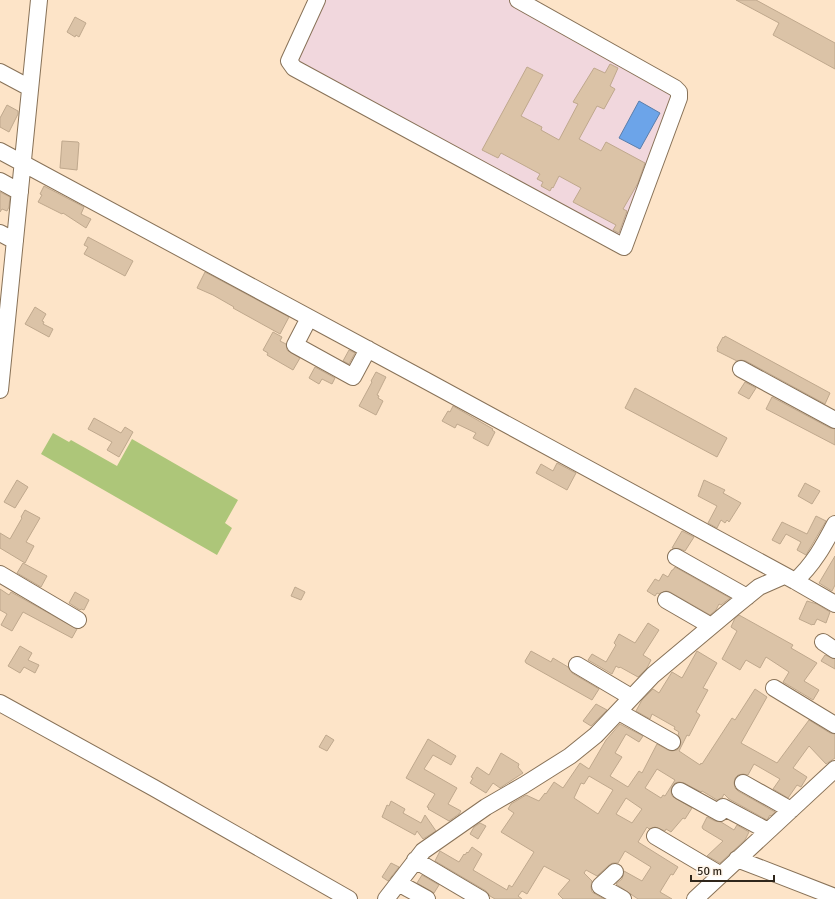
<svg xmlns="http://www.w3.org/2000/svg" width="835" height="899" font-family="Signika,sans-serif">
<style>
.education{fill:#f1d7dd}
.green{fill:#adc679}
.water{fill:#6ca4e9;stroke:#5a7eab}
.building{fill:#dbc3a7;stroke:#bfa88d;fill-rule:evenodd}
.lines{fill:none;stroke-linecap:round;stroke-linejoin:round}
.minor-casing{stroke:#887258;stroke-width:18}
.minor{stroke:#fff;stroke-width:16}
</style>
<rect width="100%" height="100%" fill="#fde4c8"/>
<path class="education" d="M323,0H509L675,92L621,242L301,67L297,57Z"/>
<path class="green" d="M53,433L69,442L71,440L117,466L132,439L238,500L225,523L232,528L217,555L41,454Z"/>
<path class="water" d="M639,101L660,113L640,149L619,138Z"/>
<path class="building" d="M736,0H756L835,43V69L773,35L779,23Z
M75,17L86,23L79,37L76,35L75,37L67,32Z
M610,64L618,68L610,86L615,89L604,109L597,106L579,139L601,151L606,142L645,163L638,183L623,209L627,211L619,233L613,230L616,225L573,202L581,188L559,176L553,188L552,187L550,191L541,186L543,182L537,179L540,174L501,153L498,158L482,150L527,67L543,75L521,116L542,127L541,130L559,140L578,104L573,102L594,68L605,73Z
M7,105L18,111V114L9,132L0,127V118Z
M62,141L78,142L79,143L77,170L60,168Z
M44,186L84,207L81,214L91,219L86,228L63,213L62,214L38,202L42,195L40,194Z
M0,192L10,197L9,207L7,211L2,209L0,212Z
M88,237L133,261L125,276L84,254L88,247L84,245Z
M205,272L289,317L280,334L233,308L234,307L213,295L197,288Z
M35,307L46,314L42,321L44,322L43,324L53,329L49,337L25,324Z
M273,332L282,337L280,341L286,344L287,350L300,358L293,370L267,355L268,353L263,350Z
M725,336L830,393L825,404L746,361L741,360L737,361L717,351L718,349L717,348L723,337L724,338Z
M349,350L355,353L349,364L343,361Z
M315,367L335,378L332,384L322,379L319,384L309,378Z
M376,372L386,377L377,395L379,396L378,398L383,401L376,415L359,406L372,382L371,381Z
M745,382L756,388L749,399L738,393Z
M635,388L727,438L717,457L625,408Z
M772,397L830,428L835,429V445L766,409Z
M453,406L493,429L492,430L495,432L488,446L473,438L476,433L457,424L455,428L442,421L448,411L450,412Z
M94,418L121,433L125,427L133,432L119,457L107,450L112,442L88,429Z
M557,463L576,473L567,490L536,473L541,464L553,471Z
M17,480L28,487L15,508L4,502Z
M704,480L725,490L723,493L741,503L729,522L727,520L725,523L721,520L717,528L708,523L717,506L698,496Z
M805,483L820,491L812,504L798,496Z
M25,510L40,518L26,542L34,546L25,563L0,548V533L10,539L22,518L21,517Z
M816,516L826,521L806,555L797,550L801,542L786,534L780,544L772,540L782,522L807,534Z
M682,531L694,537L685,551L680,549L672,548Z
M835,556V585L832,591L819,583Z
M23,563L47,576L41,587L17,573Z
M675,567L730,598L721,605L719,604L716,610L710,615L670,592L666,591L659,594L657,593L655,596L647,591L655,579L659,581L663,574L668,577L672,570H673Z
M295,587L305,592L301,600L291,596Z
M0,589L9,595L11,592L77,629L72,638L23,612L12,631L1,625L7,614L0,610Z
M75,592L89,600L84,610L81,609L80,610L69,603Z
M807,601L817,604L830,612L826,623L817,619L814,625L813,624L812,625L799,619Z
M739,615L793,645L791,648L817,663L804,681L819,690L813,700L783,682L789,672L766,657L760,668L746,660L740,670L722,659L737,631L731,627L735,618Z
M648,623L659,630L643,655L651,660L647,668L638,677L620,667L619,668L616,666L612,674L588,660L592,654L606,662L616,645L614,643L619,634L635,643Z
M20,646L32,653L28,660L39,665L35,673L24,667L20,673L8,666Z
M531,651L551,662L553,658L568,667L572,673L599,689L592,700L526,663L525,661Z
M697,651L717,663L703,688L708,690L696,712L700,715L689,736L687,735L679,751L700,765L701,763L702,764L732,718L735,720L755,689L767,697L741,743L777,763L809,720L830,733L835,734V758L826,764L809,746L793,768L807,777L801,787L797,785L788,798L773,789L780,779L754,764L748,775L743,774L738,775L735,778L734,783L735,788L738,791L775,812L771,816L770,815L767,820L729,799L724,794L722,798L717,800L702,791L701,792L684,783L679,782L675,783L672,787L671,791L672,796L692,808L685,819L683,818L671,832L666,829L665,831L655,827L649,829L647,827L638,842L678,867L673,875L671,874L660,892L672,899H638L616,884L622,879L624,871L642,881L651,867L625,851L618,863H613L609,865L597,876L586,870L584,873L592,881L591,887L592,892L604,899H563L558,894L570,880L544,866L527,894L522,891L518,896L522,899H495L490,896L486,891L435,861L440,851L459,862L464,854L465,855L467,852L468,853L472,847L482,854L473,870L507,890L509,885L512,887L534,852L501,832L514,813L508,809L511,804L526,795L539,801L545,793L546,794L554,782L563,788L580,763L589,769L606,740L620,724L643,736L639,742L626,734L615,753L622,757L610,776L628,787L639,771L642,773L657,744L668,750L672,751L677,750L680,746L681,742L678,735L679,732L674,729L675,727L652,714L650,719L636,711L642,700L653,689L659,693L672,672L682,678ZM657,769L675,780L665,796L663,795L661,798L645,788ZM589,776L613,790L598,814L574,798L581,783L584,784ZM626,798L642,809L632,823L616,814Z
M825,655L835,659V669L821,661Z
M596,704L607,710L591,726L583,721Z
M326,735L334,740L327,751L319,747Z
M428,739L456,756L451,765L433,755L424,769L457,788L448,804L461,811L459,814L449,821L428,809L429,808L427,807L435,794L406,778Z
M501,753L519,764L518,767L523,773L500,788L493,783L486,793L470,783L473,778L471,777L477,767L489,775Z
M391,801L405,809L403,813L421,823L425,815L436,831L423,839L417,831L415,835L382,817L387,805L389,806Z
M707,817L715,821L721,822L734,830L737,825L749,832L745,840L720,863L707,856L723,841L703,829L702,827Z
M480,823L486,826L478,839L470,834L474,827Z
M391,863L399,867L388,881L382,877Z
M422,875L439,885L434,893L417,883Z"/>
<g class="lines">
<defs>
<path id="minor" d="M317,0L289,61L294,68L624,247L679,98V92L675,88L518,0
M0,72L30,88
M0,151L423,379L795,581L835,604
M0,181L20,192
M0,233L15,241
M309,318L295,345L353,377L368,349
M741,369L835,420
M0,390L39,0
M676,557L747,597
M0,574L78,620
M795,581C813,565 824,545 835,524
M666,600L711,626
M823,642L835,650
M577,665L631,697
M774,688L835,725
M0,703L154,788L349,899
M619,712L672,742
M743,783L791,810
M680,791L720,813L723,807L768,831
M655,836L721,875
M737,859L835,897
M415,860L481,899
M615,872L600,886L623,899
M398,883L427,899
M386,899L423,851L486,807L524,785L570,756L596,735L653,675L733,608L759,587L784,576
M695,899L835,769"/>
</defs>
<use href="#minor" class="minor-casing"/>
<use href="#minor" class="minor"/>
</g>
<path d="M691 875v6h83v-6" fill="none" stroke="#2f261b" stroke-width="2"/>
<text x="697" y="875" font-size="12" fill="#2f261b" stroke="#fef4e9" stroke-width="3" paint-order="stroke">50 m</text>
</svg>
